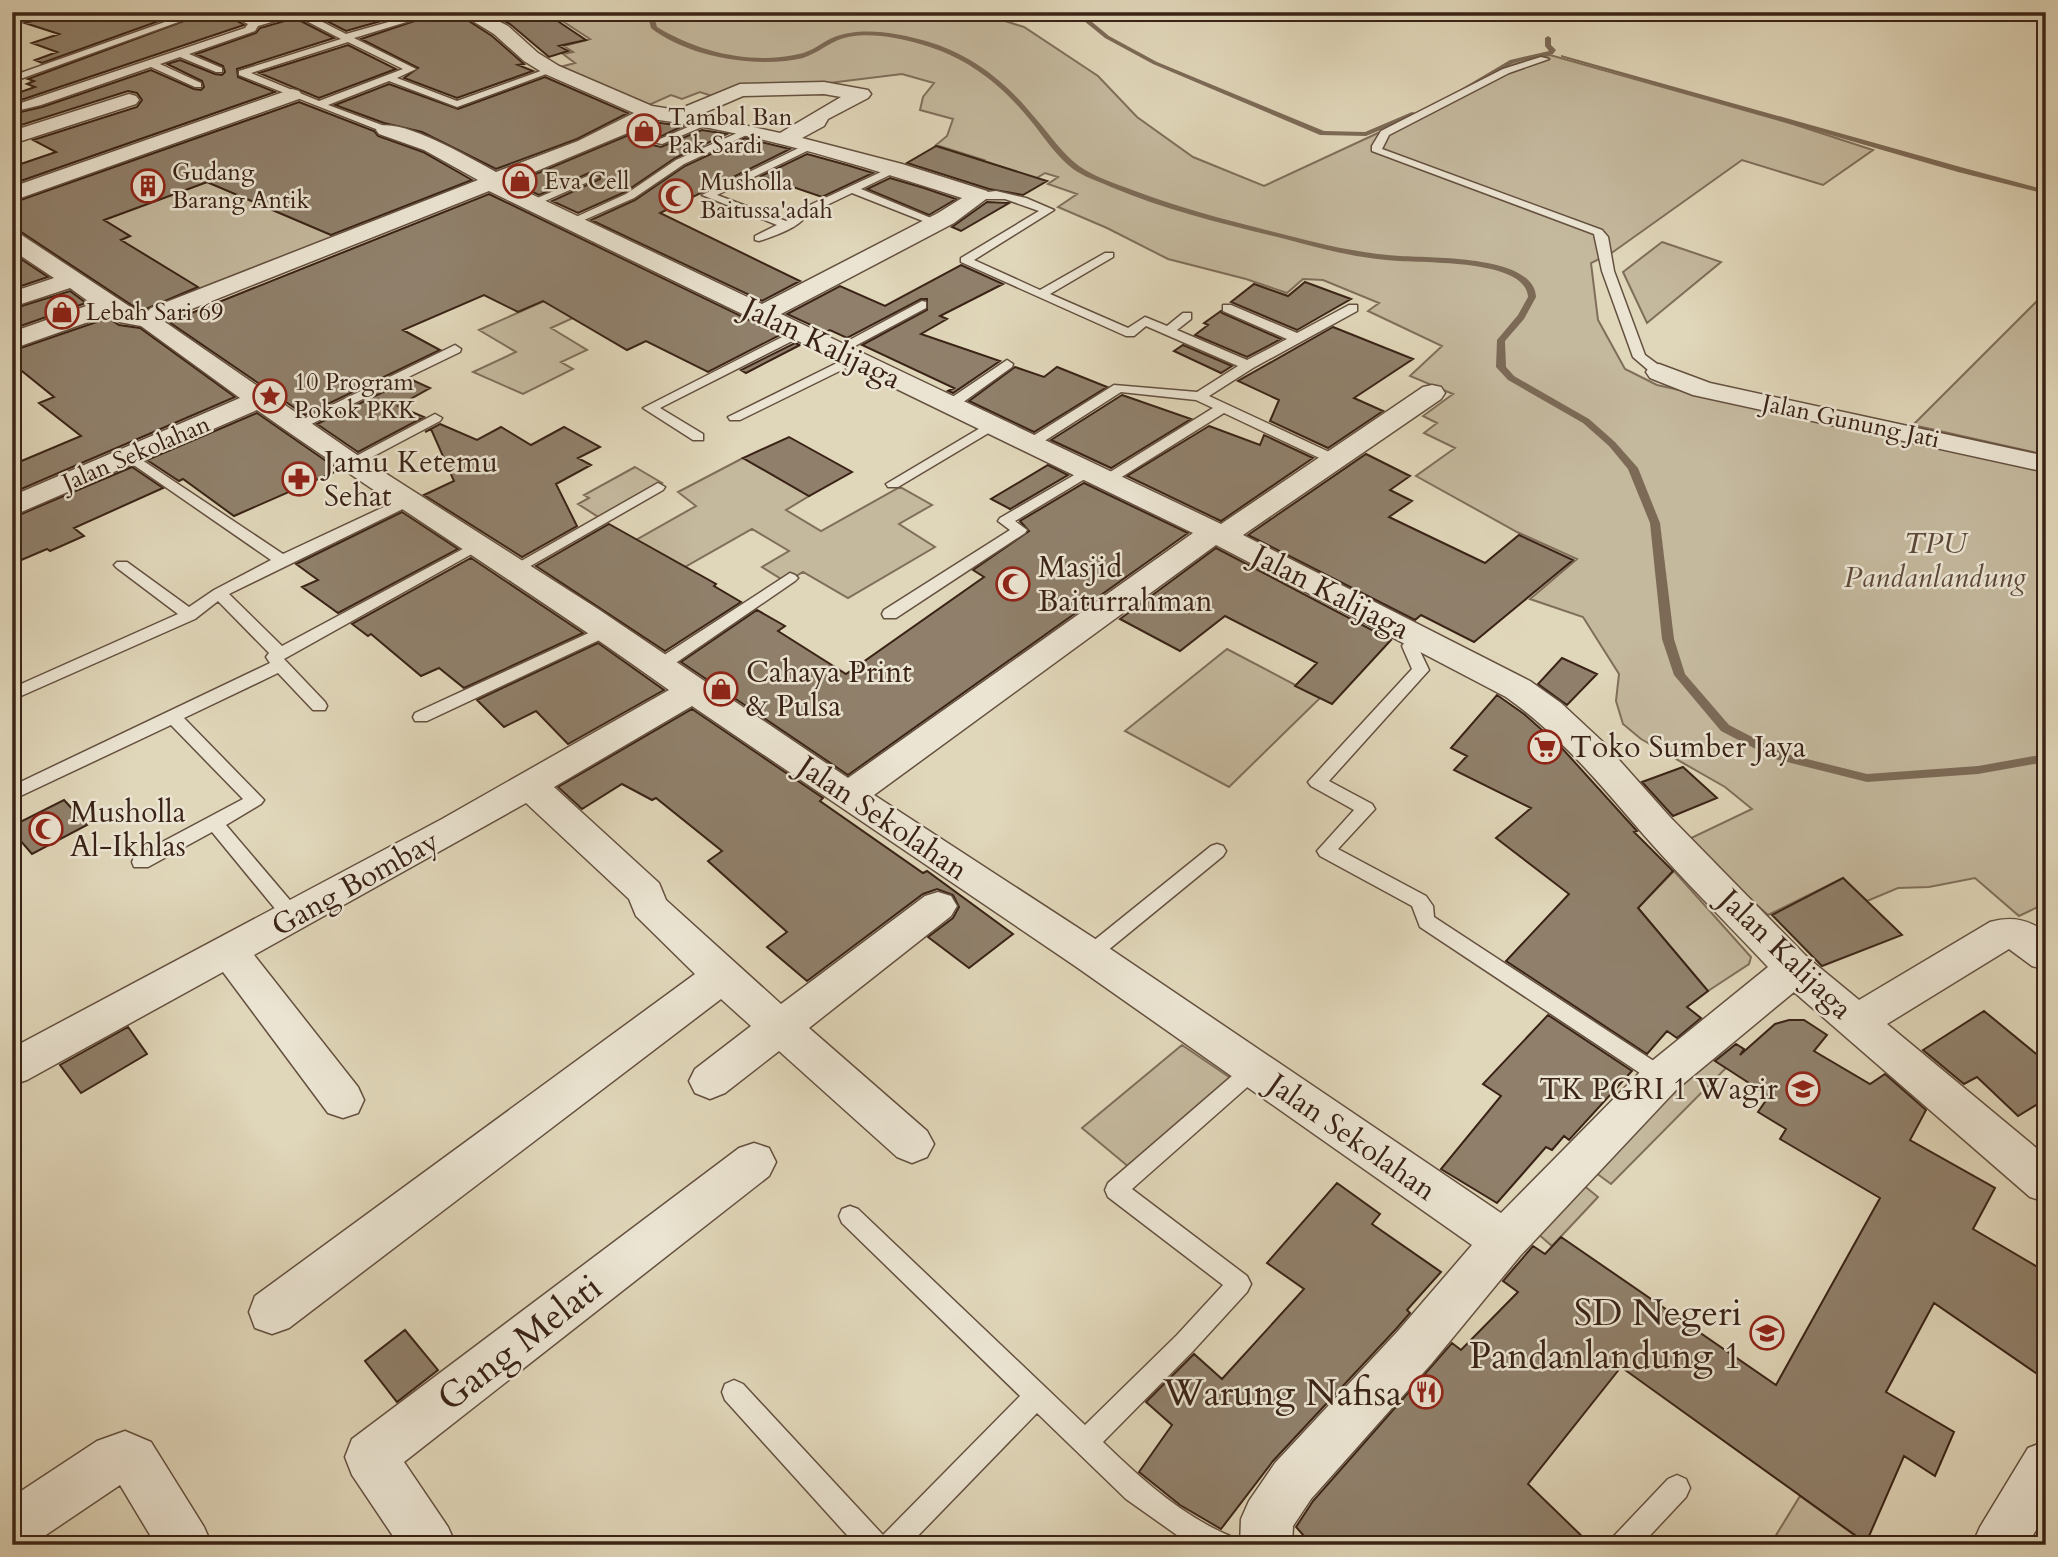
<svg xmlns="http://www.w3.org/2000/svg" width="2058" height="1557" font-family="Cardo,serif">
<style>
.green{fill:#c4b89d;stroke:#7f6e5a;stroke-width:2}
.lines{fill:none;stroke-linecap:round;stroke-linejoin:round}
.stream{fill:#7c6a57;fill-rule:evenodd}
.building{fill:#90806b;stroke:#3a2316;stroke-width:2}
.lane-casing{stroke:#64503f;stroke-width:3}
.street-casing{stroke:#64503f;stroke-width:3}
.lane{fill:#ebe4d2;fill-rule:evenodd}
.street{fill:#ebe4d2;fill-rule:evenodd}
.labels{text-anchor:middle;stroke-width:5;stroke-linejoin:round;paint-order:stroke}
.far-poi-label{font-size:24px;fill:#3a2316;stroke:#ebe4d2;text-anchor:start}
.far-street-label{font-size:24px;fill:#3a2316;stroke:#ebe4d2}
.street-label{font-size:30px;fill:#3a2316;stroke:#ebe4d2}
.poi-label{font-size:30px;fill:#3a2316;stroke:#ebe4d2;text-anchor:start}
.park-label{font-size:30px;font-style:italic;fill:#5c4838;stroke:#ebe4d2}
.near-poi-label{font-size:37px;fill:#3a2316;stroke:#ebe4d2;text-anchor:end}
.near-street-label{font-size:37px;fill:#3a2316;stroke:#ebe4d2}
</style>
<rect width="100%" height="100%" fill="#e0d6b9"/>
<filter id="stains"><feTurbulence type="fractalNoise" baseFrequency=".00286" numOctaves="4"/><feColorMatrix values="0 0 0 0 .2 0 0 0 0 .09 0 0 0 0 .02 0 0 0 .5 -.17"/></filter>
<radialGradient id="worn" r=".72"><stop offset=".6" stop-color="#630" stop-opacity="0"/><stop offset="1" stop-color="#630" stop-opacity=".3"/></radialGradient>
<path class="green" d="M572,12H977L1024,27L1098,76L1137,117L1193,157L1264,186L1434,107L1515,64L1550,55L1793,124L1873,150L1823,185L1742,160L1613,252L1591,263L1598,320L1625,369L1657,385L2046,472V850L2039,853L2046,859V903L2019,916L1975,878L1929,887L1898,888L1867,901L1843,878L1768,915L1691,847L1689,839L1752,809L1725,787L1641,739L1623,724L1616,701L1619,674L1583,617L1530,599L1577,559L1517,532L1416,476L1455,448L1424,433L1437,423L1423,416L1453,394L1410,376L1442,346L1368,311L1379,303L1323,280L1303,279L1287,293L1246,279L1168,259L1107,228L1058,207L1077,194L1048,184L1058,177L1045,173L1035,179L970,168L984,160L936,145L947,136L953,119L920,110L923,97L934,83L902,74L715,97L700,92L682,99L671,95L649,105L560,67L575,63L563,54L573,52L564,46L590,39L564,22L581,17Z
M207,182L336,237L141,315L58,262L130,236L104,220Z
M1662,242L1721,262L1647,323L1623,272Z
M551,298L573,318L551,328L587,350L561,362L573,369L523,394L473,372L516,352L479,330Z
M2038,300L2046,303V455L1913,425Z
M743,458L809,496L786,510L821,531L900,487L932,505L899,524L935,547L848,598L803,572L786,582L762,567L789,551L752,529L618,605L610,599L595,607L558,584L696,506L678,492Z
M635,467L662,483L600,518L578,504L589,498L584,495Z
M1227,649L1320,698L1229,787L1125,731Z
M1674,871L1751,957L1749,964L1708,991L1638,908Z
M1182,1045L1232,1079L1130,1168L1082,1128Z
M1711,1058L1726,1068L1611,1184L1592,1170Z
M1582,1184L1598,1197L1552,1246L1537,1233Z
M1800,1496L1868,1545H1770Z"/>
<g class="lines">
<path class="stream" d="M653,12H659L655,20L657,27C698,52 751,65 799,54C811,52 821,43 832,38C861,26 897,33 926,41C973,55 1006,82 1036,119C1050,135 1062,153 1079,166C1093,176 1111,182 1127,188C1181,209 1238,223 1294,237C1325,245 1356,252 1388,255C1419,259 1534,252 1536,297L1524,319L1505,341L1506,367L1514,376L1589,419L1615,442L1638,468L1660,523L1674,639L1685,674L1729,725L1783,753L1867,774L1978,766L2046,754V762L1978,774L1867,782L1775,759L1721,731L1674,675L1662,639L1650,523L1628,469L1609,446L1583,423L1508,380L1496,367L1497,340L1518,315L1528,297C1526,257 1415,264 1387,260C1354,257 1321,249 1289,240C1228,225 1168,211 1111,187C1098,181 1084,177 1073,169C1056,156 1044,137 1031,121C1001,84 967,57 920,44C895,37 861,30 836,41C825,46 815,54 803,58C758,69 687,57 651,28L649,20Z
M1073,12H1080L1109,36L1157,62L1324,131L1365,132L1412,112L1419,114L1366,136L1320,135L1153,64L1105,38Z
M1548,36L1551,38V45L1556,50L1553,54L1514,63L1456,96L1451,95L1510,60L1549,51L1545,46V38Z
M1561,55L1964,168L2046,190V194L1958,172L1561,57Z"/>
</g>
<path class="building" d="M45,12H184L42,63L35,60L57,52L32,43L59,34L25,23L41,19Z
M208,12H221L244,25L12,103V95L35,87L27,84L34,81L28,79Z
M309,12H413L346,31Z
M441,12H455L492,36L524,64L518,65L533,71L457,98L404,78L418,68L361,39Z
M487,12H544L586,40L559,46L568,51L549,57L510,24Z
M295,18L334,38L237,69L238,77L275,92L12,184V167L56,152L33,140L137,107L142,100L137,93L128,91L12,128V114L42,107L151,70L194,89L201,90L204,87L202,81L167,64L180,60L215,74L222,75L225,72L223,66L196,54L256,33L260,28Z
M348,45L396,69L319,98L259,73Z
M545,77L628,113L577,139L496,169L422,132L384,123L335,105L389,84L458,109Z
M299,102L374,131L378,136L423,152L472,180L331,235L207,182L104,220L130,236L121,240L198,287L146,309L136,308L21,232L12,230V203Z
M653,122L683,126L651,141L652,145L661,147L702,130L727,134L675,158L625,192L578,213L552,201L600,179V174L589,173L539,195L514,183L643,129Z
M745,138L790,149L660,213L800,281L762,301L591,220L635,200L685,166Z
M936,146L952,151L1047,181L1023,195L989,189L907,163Z
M807,154L847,165L873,173L822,197L761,176Z
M890,178L924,188L956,199L929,215L867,189Z
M489,194L780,335L708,372L646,341L627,350L543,301L518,312L484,295L403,330L440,350L305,415L169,322Z
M987,202L1009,203L961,231L952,227Z
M12,253L48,277L12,289Z
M961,265L1003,284L940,316L947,319L921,334L1000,361L953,393L948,391L954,388L862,345L927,310V299H921L847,338L830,330L826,332L787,314L840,286L885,306Z
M1305,282L1351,299L1297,330L1231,302L1254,284L1288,296Z
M70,291L86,303L12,329V309Z
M1221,311L1222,313L1281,339L1247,357L1195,335L1208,325L1204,323Z
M108,318L119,325L140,328L235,397L12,493V465L81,436L39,403L54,397L12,363V351Z
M1333,327L1413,359L1354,398L1383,411L1328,448L1270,421L1279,400L1238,381Z
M795,343L800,345L746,373L741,370Z
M1183,345L1232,366L1221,373L1174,351Z
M1015,367L1044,377L1057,367L1107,387L1034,432L969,401Z
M410,379L430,388L398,406L424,417L358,452L317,424Z
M1122,395L1191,419L1111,468L1051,440Z
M257,413L339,470L234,516L183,479L179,481L147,460Z
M440,424L477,440L501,427L531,445L564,427L600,447L578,458L591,465L556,484L577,526L522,557L424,495L454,481L431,429L425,432Z
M1209,426L1260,445L1264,435L1313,458L1221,521L1127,476Z
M789,437L852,472L809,496L743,458Z
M1366,454L1410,476L1390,490L1412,501L1389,517L1485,563L1519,535L1573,560L1474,642L1421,615L1415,620L1248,535Z
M1048,465L1068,475L1010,509L991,499Z
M132,467L163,488L74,528L84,536L50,551L47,549L12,564V518Z
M1084,483L1188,533L848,775L681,662L757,610L785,626L778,631L846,674L984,577L973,570L1029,531L1020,521Z
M402,512L458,549L338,613L302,587L318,580L296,564Z
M609,524L716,584L714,586L741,602L665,651L536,566Z
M1216,548L1391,640L1332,704L1295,686L1317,663L1225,616L1180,651L1120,619Z
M471,558L583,633L464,688L439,668L421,676L371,634L368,636L352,624Z
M598,643L664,690L568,744L536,711L504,727L477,700Z
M1562,658L1597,674L1567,705L1538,684Z
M1497,695L1524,714L1560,746L1637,831L1634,832L1673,871L1638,908L1708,991L1687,1007L1701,1018L1677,1038L1667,1031L1647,1054L1506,961L1569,894L1496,838L1531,808L1454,770L1467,756L1451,748Z
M692,709L823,798L820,801L923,873L927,871L1013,934L969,968L928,937L953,918L959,907L953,895L937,889L923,894L807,981L767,947L787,932L708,861L722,851L656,798L652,800L622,784L582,809L558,787Z
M1683,767L1717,798L1673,816L1642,782Z
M64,800L87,825L32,854L12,831V826Z
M1843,878L1902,935L1822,966L1772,915Z
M1984,1011L2046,1062V1099L2018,1116L1977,1077L1964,1084L1923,1050Z
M1548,1015L1632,1071L1569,1140L1564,1136L1552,1150L1546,1147L1497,1203L1441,1169L1501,1096L1483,1084Z
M1789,1020H1804L1827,1035L1814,1051L1870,1084L1885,1074L1926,1110L1910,1140L1995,1188L1973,1229L2046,1272V1380L1934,1303L1886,1392L1954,1432L1935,1476L1904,1456L1866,1543L1621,1367L1528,1484L1591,1545H1312L1296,1527L1313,1501L1452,1343L1461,1350L1518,1292L1503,1281L1533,1246L1545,1254L1561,1237L1776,1385L1880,1198L1780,1139L1786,1129L1758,1112L1769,1096L1715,1061L1736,1044L1744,1049L1740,1055L1775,1024Z
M128,1027L147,1054L81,1093L60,1065Z
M1337,1183L1380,1214L1372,1224L1441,1272L1407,1310L1410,1313L1396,1329L1273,1461L1221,1529L1180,1505L1139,1472L1172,1425L1146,1402L1194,1354L1222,1379L1304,1289L1267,1263Z
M405,1330L438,1370L397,1402L365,1361Z"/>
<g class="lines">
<defs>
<path id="lane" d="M193,12H206L12,82V76Z
M223,12H235L256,21L285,12H303L346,34L424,12H439L354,38L416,69L397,78L457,101L549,68L557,70L457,107L389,81L328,105L390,128V132L386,133L239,75V71L341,39L295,15L258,26L255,31L189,54L222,68V72H216L180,57L160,64L201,83V87H195L151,67L41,105L12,112V106L245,28L248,24ZM348,42L403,69L319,101L251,73Z
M1541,57L1549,59L1509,73L1389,135L1382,149L1602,230L1608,237L1614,271L1645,355L1664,369V375H1654L1633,357L1602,271L1594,234L1372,151V146L1381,131L1503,69Z
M702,121L711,123L662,144L653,142Z
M744,130L753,132L684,164L634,198L575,224L565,222L626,194L676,160Z
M809,143L813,144V148L717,195L786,221L795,216L797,211L894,166L899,169L898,171L861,189L943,223L933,225L852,193L806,215C801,227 772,237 759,241L755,240V236L777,225L702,195Z
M590,175L599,177L536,205L526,203Z
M996,191L1026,198L1054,210L974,260L1040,290L1105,253H1113V257L1050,294L1128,328L1145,317L1167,326L1183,313H1191V319L1177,330L1247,360L1287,339L1223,311V305H1231L1297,333L1349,305H1357V311L1253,368L1209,396L1340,457V463H1330L1224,413L1112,483H1102V477L1213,408L1196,400L1121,392L1035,447H1025V441L1114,385L1197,392L1238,366L1146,326L1134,336H1126L961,262V258L1039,211L1005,199H979L973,196L979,193Z
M922,301L926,302V308L842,353H832L831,350Z
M800,328L806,332L804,335L660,408L703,434V440H693L643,408Z
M455,345L461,349L460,352L301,429L296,430L289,426Z
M855,354L860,355V361L740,420H730L728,417Z
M1007,360L1013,364L1012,367L955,408H945V402Z
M435,414L442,418L440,421L355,466H345L343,463Z
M992,421L997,422V428L898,487H888L886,484Z
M130,452L283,554L403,498H413L415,501L413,504L229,594L282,646L474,543H484L486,546L284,659L325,702L327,706L325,710H313L278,673L184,718L264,800L261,804L226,825L300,912L303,917L300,922L293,924L286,922L212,832L148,867H134L132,862L134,857L243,799L171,725L12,800V786L270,663L266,657L269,653L218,601L195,619L12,700V688L178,614L117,568L114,565L117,562H127L189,607L214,590L271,560L125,459L123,456Z
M1088,467L1095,471L1093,474L1015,521L1027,530L1025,533L896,618H884L882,614L884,610L1010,530L998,521L1000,518Z
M658,483L665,487L663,490L520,572H510L507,569Z
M790,573L795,575L798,578L795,581L664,671H652L650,667L652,663Z
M606,625L612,626L614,630L612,634L427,721H415L413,717L415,713Z
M1418,632L1426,637L1418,647L1429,670L1329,781L1372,804L1375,809L1338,849L1426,896L1433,906L1434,917L1669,1071L1672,1077L1669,1083L1662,1086L1655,1083L1420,927L1412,906L1320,856L1317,851L1354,810L1311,786L1308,782L1412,669L1402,646L1412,633Z
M1217,844L1223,846L1226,851L1223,856L1096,960L1089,963L1082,960L1079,955L1082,950L1211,846Z
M1254,1060L1261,1063L1264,1069L1261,1075L1132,1189L1247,1276L1251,1284L1247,1292L1193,1351L1103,1442C1140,1478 1182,1516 1230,1536L1234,1545H1191L1126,1499L1037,1413L909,1545H856L725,1400L722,1392L725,1384L734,1380L743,1384L883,1535L1020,1396L842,1223L839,1216L842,1209L850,1206L858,1209L1085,1425L1177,1335L1223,1285L1108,1197L1105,1190L1108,1183L1247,1063Z
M1677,1475L1686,1479L1690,1488L1686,1497L1641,1545H1610L1614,1536L1668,1479Z"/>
<path id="street" d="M43,12L40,16L12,24V13Z
M458,12H481L508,26L538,53L559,66L652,106L677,110L740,84L824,82L868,90L871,94L868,98L828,119L824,126L802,138L902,164L987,191L990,196L954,223L781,314L1221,524L1423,387L1432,385L1441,387L1445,393L1441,399L1243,535L1530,681L1561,703L1604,743L1670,817L1808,958L1859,1000L1990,922C2011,916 2029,919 2046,933V970L2032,966L2009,949L1887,1024L2046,1156V1202L2030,1197L1794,992L1677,1089L1520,1256L1432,1363L1311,1499L1293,1526L1292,1545H1240L1241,1519L1249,1501L1275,1463L1398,1331L1472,1245L1075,966L692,706L554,787L659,883L666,900L781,1004L925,896L938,892L951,896L957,906L951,916L809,1028L927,1131L934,1144L927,1157L912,1163L897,1157L779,1051L725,1093L710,1099L695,1093L689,1081L695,1069L751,1026L721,999L289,1328L272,1334L255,1328L249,1312L255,1296L695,974L636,916L629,899L526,803L254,955L358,1087L364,1100L358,1113L343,1118L328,1113L223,972L27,1080L12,1085V1048L442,819L669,690C534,593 393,506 257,410L12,516V496L240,398L141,326L119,322L108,315L12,349V332L92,304L70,288L12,307V292L54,278L12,250V232L20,234L135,310L147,312L151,308L478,180L424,150L379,134L376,130L379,126C405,119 472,159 496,172L578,141L634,113L545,74L524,61L494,34ZM824,94L841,97L780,133L699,115L743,96ZM652,119C756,132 863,166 962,198L938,213L762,304L508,183L642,127ZM489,191L1193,533L848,778L598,609L360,457L165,322L169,318ZM1216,545L1506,697C1561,736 1599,783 1643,834C1683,880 1727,923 1768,967L1647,1065L1501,1213L1103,944L874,795Z
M292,89L299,91L302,95L299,99L12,201V187Z
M129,94L136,96L139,100L136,104L12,144V131Z
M1659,364L1710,383L2046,456V472L1693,395L1650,378L1646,372L1650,366Z
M754,1143L769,1148L776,1162L769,1176L404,1462L448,1527L456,1545H399L352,1475L345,1457L352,1439L739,1148Z
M125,1431L151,1442L204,1527L212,1545H156L120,1485L31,1545H12V1497L97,1441Z
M2046,1441V1514L2027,1545H1972L1980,1527L2028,1448Z"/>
</defs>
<use href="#lane" class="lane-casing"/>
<use href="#street" class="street-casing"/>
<use href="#lane" class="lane"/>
<use href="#street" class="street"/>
</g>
<defs>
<symbol id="shop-ring" viewBox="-11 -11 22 22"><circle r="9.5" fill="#ebe4d2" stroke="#8f2418" stroke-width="1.5"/><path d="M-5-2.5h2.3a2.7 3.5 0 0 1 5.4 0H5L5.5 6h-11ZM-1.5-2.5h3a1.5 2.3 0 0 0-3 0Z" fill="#8f2418"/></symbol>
<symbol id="building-ring" viewBox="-11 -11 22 22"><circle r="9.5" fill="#ebe4d2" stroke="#8f2418" stroke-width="1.5"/><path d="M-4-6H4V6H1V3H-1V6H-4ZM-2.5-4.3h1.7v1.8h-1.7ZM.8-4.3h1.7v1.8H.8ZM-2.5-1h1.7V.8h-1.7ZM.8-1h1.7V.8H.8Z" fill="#8f2418"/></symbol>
<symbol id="mosque-ring" viewBox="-11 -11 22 22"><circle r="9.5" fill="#ebe4d2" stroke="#8f2418" stroke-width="1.5"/><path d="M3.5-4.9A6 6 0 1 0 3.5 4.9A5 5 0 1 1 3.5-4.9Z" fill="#8f2418"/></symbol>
<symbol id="sight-ring" viewBox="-11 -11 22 22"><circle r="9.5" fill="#ebe4d2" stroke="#8f2418" stroke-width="1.5"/><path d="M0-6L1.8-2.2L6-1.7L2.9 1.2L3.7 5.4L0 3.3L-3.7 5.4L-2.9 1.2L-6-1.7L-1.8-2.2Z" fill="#8f2418"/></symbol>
<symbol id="pharmacy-ring" viewBox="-11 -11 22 22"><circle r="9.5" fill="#ebe4d2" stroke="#8f2418" stroke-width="1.5"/><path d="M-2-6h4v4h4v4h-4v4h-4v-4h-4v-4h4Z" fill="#8f2418"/></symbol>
<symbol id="supermarket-ring" viewBox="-11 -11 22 22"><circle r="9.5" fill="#ebe4d2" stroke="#8f2418" stroke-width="1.5"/><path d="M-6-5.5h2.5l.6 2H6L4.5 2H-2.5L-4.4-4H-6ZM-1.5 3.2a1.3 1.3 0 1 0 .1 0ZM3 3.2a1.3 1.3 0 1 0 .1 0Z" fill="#8f2418"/></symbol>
<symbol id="school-ring" viewBox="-11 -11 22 22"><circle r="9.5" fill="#ebe4d2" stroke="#8f2418" stroke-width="1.5"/><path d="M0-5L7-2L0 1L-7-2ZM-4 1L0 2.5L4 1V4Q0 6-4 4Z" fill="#8f2418"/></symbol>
<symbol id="restaurant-ring" viewBox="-11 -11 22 22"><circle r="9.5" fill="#ebe4d2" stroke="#8f2418" stroke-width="1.5"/><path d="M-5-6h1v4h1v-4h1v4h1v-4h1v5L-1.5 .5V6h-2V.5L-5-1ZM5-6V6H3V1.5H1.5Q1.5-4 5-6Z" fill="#8f2418"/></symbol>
</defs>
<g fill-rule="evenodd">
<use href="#shop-ring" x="625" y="112" width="38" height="38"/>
<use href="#shop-ring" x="501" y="162" width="38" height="38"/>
<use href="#building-ring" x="129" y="167" width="38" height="38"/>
<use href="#mosque-ring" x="657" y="177" width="38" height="38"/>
<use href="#shop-ring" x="43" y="293" width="38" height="38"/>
<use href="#sight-ring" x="251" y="377" width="38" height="38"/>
<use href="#pharmacy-ring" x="280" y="460" width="38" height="38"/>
<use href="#mosque-ring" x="994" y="565" width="38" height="38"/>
<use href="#shop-ring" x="702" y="670" width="38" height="38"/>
<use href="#supermarket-ring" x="1526" y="728" width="38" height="38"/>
<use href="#mosque-ring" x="27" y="810" width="38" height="38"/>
<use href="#school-ring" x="1784" y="1070" width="38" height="38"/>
<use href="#school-ring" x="1748" y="1314" width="38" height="38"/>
<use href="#restaurant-ring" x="1407" y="1373" width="38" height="38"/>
</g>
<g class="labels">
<g class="far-poi-label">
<text x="668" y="125">Tambal Ban<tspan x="668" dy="28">Pak Sardi</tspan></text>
<text x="172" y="180">Gudang<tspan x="172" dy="28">Barang Antik</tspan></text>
<text x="544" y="189">Eva Cell</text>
<text x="700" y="190">Musholla<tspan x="700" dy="28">Baitussa'adah</tspan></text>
<text x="86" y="320">Lebah Sari 69</text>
<text x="294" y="390">10 Program<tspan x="294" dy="28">Pokok PKK</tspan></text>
</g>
<g class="far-street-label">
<text transform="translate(1851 421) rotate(12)" y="8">Jalan Gunung Jati</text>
<text transform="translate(136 453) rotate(-23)" y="8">Jalan Sekolahan</text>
</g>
<g class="street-label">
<text transform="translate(822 343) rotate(26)" y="10">Jalan Kalijaga</text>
<text transform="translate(1331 592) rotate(27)" y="10">Jalan Kalijaga</text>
<text transform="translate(883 818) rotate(34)" y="10">Jalan Sekolahan</text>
<text transform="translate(355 883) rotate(-29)" y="10">Gang Bombay</text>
<text transform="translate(1786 954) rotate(44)" y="10">Jalan Kalijaga</text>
<text transform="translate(1352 1137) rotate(35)" y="10">Jalan Sekolahan</text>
</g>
<g class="poi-label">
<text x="324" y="472">Jamu Ketemu<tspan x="324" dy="34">Sehat</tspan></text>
<text x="1038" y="577">Masjid<tspan x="1038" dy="34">Baiturrahman</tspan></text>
<text x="746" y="682">Cahaya Print<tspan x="746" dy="34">&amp; Pulsa</tspan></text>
<text x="1570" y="757">Toko Sumber Jaya</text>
<text x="70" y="822">Musholla<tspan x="70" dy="34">Al-Ikhlas</tspan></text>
<text x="1778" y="1099" text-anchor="end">TK PGRI 1 Wagir</text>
</g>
<g class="park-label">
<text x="1935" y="553">TPU<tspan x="1935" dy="34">Pandanlandung</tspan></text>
</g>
<g class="near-poi-label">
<text x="1742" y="1325">SD Negeri<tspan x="1742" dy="43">Pandanlandung 1</tspan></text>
<text x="1402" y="1405">Warung Nafisa</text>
</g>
<g class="near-street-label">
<text transform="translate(519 1342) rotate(-38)" y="13">Gang Melati</text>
</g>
</g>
<rect width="2058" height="1557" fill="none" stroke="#e0d6b9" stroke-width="42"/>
<rect x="14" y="14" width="2030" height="1529" fill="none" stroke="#3a2316" stroke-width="3.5"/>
<rect x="21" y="21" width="2016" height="1515" fill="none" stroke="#3a2316" stroke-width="2"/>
<rect width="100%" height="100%" filter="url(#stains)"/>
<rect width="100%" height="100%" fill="url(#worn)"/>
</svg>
